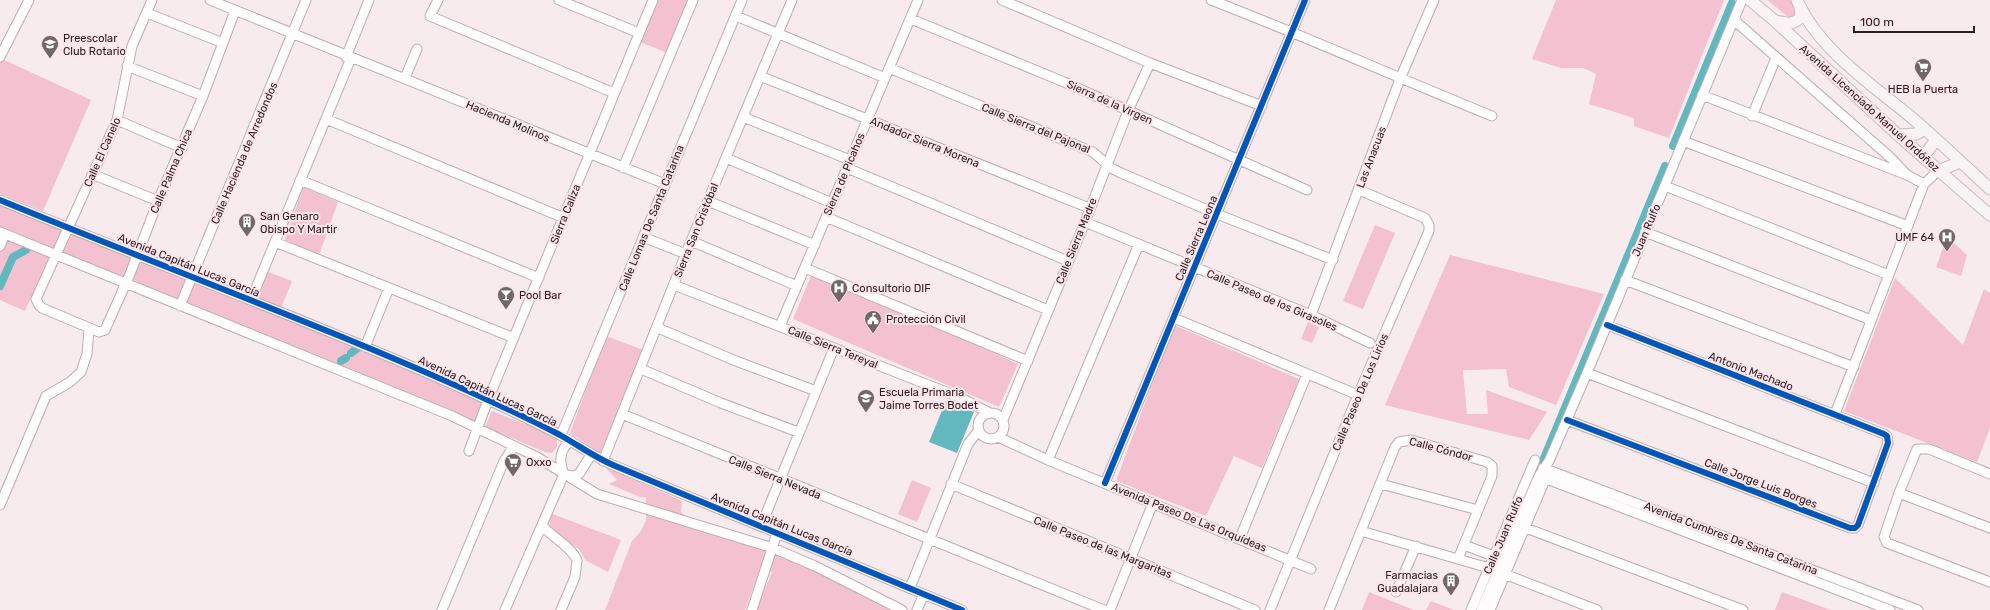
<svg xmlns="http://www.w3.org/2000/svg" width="1990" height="610" font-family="Rubik,sans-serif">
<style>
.green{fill:#f3c1cf}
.water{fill:#63b8c0}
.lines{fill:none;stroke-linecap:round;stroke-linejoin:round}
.canal{stroke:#63b8c0;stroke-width:8}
.minor-casing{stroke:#b8aeb1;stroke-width:11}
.major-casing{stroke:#c9bcbf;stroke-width:13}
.minor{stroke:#fefcfc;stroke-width:9}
.major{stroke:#faf3f5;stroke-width:11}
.cycleway-casing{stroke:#fde5eb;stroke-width:8}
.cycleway{stroke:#0057b8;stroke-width:6}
.labels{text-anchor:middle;stroke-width:4;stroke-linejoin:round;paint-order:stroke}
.poi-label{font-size:11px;fill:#292022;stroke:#fde5eb;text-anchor:start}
.street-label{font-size:11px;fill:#292022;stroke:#fde5eb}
</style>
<rect width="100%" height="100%" fill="#f7ebee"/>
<path class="green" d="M652,0H693L670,54L635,40Z
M1556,0H1724L1669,138L1634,126V118L1589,104L1596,74L1583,68H1561L1532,59Z
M1767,0H1795L1800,13L1791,19Z
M0,58L91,100L43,211L0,194Z
M303,187L338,202L319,255L285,240Z
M0,202L487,391L474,422L0,234Z
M1375,225L1395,233L1363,309L1343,301Z
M2,237L49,257L25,311L0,300V241Z
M1947,237L1967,255L1961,276L1936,267Z
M1450,255L1604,294L1556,405L1509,387L1506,369L1463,370L1467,414H1488L1486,390L1547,412L1529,440L1385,405Z
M266,271L292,281L281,308L256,298Z
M811,276L922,319L1018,364L999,407L793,319Z
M1895,278L1963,345L1984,289L1990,293V428L1977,462L1844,411Z
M1308,322L1319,327L1312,343L1301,339Z
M1174,325L1299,379L1262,468L1234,456L1206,516L1116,481Z
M606,336L646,351L603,455L570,433Z
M492,411L555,436L557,439V447L552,453L545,452L485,427Z
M604,466L682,501L681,512L706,531L782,554L897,610H756L772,572L761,566L745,610H605L632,541L641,531L646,520V497H640L609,484L617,480Z
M912,480L931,488L917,522L898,514Z
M550,513L621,540L608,572L585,560C577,535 545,546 550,513Z
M1369,592L1414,610H1362Z
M1782,592L1831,610H1775Z
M1431,601L1454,610H1426Z"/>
<path class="water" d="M946,401L974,412L957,453L929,442Z"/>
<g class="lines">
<path class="canal" d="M1673,146L1732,3
M0,286L13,257L26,250
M351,353L359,347
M341,361L346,358
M1537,467L1542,463L1665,166"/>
<defs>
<path id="minor" d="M152,0L132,46L117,120L36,299L39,305L42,308L99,332L105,330L130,274L158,201L203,96L235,11
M210,0L665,184
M438,0L430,16L614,93
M559,0L639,33
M1002,0L1150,63L1262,106
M1211,0C1305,36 1398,78 1492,116
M147,13L223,43
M736,16L885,78
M911,19L1064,82L1307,190
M1734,20L1891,158L1907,175
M0,57L29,0
M346,57L369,0
M127,66L203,96
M889,68L1093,152L1111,168L1121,173L1217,214L1333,260
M760,76L1089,208
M405,78L417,49
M1702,95L1907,175L1924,184
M1752,116L1776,58
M743,117L850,160
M326,119L564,218
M117,120L182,148
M1683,141L1908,226
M726,158L832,203
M623,168L693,0
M847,168L1068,261
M92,174L158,201
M300,180L539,278
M1665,186L1889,275
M0,200C162,267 328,327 488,400C512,411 537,423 560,435C578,445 594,457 613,465L962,610
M708,201L815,245
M826,217L1048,310
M1085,222L1311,315L1370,343
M0,232L452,416L537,457L597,494L773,548L815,566L902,610
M1645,232L1871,320
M643,237L686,254
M691,241L797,286
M275,242L514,338
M0,246L5,234
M805,268L1028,361
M1625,280L1854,367
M674,285L959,397L990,413
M251,300L351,58
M180,306L306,0
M1311,315L1400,79L1434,0
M1174,318L1358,395
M780,326L918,0
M658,328L736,361L816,391
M365,347L389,288
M641,369L721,403L798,432
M1587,373L1874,483
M978 426a13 13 0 1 1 26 0a13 13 0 1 1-26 0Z
M622,414L1104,610
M1835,414L1924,184L1938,171
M1003,420L1085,222L1128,111L1150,63
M1567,420L1850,528H1855L1858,525L1888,443L1887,436L1884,434L1607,325
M561,435L742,0
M998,437L1048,460L1311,569
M469,451L488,400L653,0
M1048,460L1139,244
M603,461L691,241L792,0
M1543,468L1918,610
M1990,474L1929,449H1917L1899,493L1884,537L1887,543L1990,582
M566,475L573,476L579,474L591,455
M1539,476L1890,610
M1105,483L1305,0
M951,484L1255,610
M1381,484L1478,510
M1899,493L1990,528
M0,505L46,396L70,382L81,372L87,354L89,329
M542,525C552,538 570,545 577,560L575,577L561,610
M1518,525L1743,610
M761,526L834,348
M1361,531L1489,568L1597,610
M1240,538L1307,374
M1464,545L1499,558
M910,588L968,444L979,430
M1396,592L1416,546
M442,610L504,461L514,446
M505,610L564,474C559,462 559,449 571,441
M752,610L777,533
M917,610L924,594
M1110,610L1153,503
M1270,610L1358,395L1429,231V225L1425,218L1359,190
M1329,610L1395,447L1399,442L1411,440L1487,462L1492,466V476L1458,559
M1471,610L1535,460
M1481,610L1539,476L1549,461L1587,373L1742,0
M1490,610L1547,475"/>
<path id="major" d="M1750,0L1775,21L1898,135L1990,215
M1797,0C1818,49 1871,84 1911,117C1938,140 1964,165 1990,189
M1775,21C1785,23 1795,26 1801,16L1800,7
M1898,135L1916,134L1925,129
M1923,157L1936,140
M1938,171L1960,162"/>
</defs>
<use href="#minor" class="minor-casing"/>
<use href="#major" class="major-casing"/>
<use href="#minor" class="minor"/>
<use href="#major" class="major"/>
<defs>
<path id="cycleway" d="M0,200C162,267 328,327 488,400C512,411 537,423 560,435C578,445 594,457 613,465L962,610
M1567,420L1850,528H1855L1858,525L1888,443L1887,436L1884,434L1607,325
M1105,483L1305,0"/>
</defs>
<use href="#cycleway" class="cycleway-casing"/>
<use href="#cycleway" class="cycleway"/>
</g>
<defs>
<symbol id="school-pin" viewBox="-11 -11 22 30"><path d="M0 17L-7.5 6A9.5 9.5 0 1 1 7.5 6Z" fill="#716769" stroke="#fde5eb"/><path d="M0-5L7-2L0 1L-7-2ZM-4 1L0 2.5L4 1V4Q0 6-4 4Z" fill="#fff"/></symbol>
<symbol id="supermarket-pin" viewBox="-11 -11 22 30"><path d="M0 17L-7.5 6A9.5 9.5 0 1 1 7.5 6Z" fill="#716769" stroke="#fde5eb"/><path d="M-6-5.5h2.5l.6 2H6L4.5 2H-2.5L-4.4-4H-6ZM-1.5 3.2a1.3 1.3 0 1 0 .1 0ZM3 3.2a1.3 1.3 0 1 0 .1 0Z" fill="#fff"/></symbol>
<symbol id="building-pin" viewBox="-11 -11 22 30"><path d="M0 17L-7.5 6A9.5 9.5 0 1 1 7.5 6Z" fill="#716769" stroke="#fde5eb"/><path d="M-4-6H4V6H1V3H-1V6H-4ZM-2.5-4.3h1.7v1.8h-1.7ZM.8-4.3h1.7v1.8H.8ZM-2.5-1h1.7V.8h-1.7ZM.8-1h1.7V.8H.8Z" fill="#fff"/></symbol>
<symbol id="hospital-pin" viewBox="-11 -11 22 30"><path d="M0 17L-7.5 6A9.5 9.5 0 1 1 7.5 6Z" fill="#716769" stroke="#fde5eb"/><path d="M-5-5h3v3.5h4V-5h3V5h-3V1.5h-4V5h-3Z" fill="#fff"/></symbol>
<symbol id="bar-pin" viewBox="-11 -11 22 30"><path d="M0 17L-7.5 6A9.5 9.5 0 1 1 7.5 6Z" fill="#716769" stroke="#fde5eb"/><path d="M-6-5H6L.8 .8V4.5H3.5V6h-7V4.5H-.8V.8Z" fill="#fff"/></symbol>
<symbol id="civic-pin" viewBox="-11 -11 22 30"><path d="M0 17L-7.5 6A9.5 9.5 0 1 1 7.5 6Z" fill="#716769" stroke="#fde5eb"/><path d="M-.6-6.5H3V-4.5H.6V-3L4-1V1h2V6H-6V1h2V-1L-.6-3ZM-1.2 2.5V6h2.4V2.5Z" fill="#fff"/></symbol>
</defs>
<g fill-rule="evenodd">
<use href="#school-pin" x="40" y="34" width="20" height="27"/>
<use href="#supermarket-pin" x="1913" y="57" width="20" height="27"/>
<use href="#building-pin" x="237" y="212" width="20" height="27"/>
<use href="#hospital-pin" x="1937" y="227" width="20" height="27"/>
<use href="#hospital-pin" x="829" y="278" width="20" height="27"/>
<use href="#bar-pin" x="496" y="285" width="20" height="27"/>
<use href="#civic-pin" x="863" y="309" width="20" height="27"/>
<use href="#school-pin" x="856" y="388" width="20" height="27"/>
<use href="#supermarket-pin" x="503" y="452" width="20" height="27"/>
<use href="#building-pin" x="1441" y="571" width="20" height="27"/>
</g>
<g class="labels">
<g class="poi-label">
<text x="63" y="42">Preescolar<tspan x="63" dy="13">Club Rotario</tspan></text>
<text x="1923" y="93" text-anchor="middle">HEB la Puerta</text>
<text x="260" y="220">San Genaro<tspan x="260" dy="13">Obispo Y Martir</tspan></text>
<text x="1934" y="241" text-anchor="end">UMF 64</text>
<text x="852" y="292">Consultorio DIF</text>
<text x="519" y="299">Pool Bar</text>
<text x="886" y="323">Protección Civil</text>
<text x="879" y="396">Escuela Primaria<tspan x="879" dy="13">Jaime Torres Bodet</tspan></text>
<text x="526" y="466">Oxxo</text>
<text x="1438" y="579" text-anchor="end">Farmacias<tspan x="1438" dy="13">Guadalajara</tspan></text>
</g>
<g class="street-label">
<text transform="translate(1110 102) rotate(24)" y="4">Sierra de la Virgen</text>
<text transform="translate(1870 108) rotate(42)" y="4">Avenida Licenciado Manuel Ordóñez</text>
<text transform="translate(508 121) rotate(23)" y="4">Hacienda Molinos</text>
<text transform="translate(1036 128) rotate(22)" y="4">Calle Sierra del Pajonal</text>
<text transform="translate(925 142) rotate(22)" y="4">Andador Sierra Morena</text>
<text transform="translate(102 152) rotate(-66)" y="4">Calle El Canelo</text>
<text transform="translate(244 153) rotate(-67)" y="4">Calle Hacienda de Arredondos</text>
<text transform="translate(1371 157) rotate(-69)" y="4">Las Anacuas</text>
<text transform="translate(171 171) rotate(-67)" y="4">Calle Palma Chica</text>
<text transform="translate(844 174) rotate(-67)" y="4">Sierra de Picahos</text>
<text transform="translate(565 214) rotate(-68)" y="4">Sierra Caliza</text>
<text transform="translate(651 218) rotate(-68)" y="4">Calle Lomas De Santa Catarina</text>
<text transform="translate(696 230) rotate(-68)" y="4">Sierra San Cristóbal</text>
<text transform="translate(1646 230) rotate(-67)" y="4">Juan Rulfo</text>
<text transform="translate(1196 238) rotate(-67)" y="4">Calle Sierra Leona</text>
<text transform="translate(1076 241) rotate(-68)" y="4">Calle Sierra Madre</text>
<text transform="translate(189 265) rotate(22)" y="4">Avenida Capitán Lucas García</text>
<text transform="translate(1272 300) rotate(23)" y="4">Calle Paseo de los Girasoles</text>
<text transform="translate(833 347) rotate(22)" y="4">Calle Sierra Tereyal</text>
<text transform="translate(1751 371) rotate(21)" y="4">Antonio Machado</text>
<text transform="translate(488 391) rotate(25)" y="4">Avenida Capitán Lucas García</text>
<text transform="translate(1360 392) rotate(-67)" y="4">Calle Paseo De Los Lirios</text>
<text transform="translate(1441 449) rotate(15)" y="4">Calle Cóndor</text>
<text transform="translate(775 477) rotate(22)" y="4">Calle Sierra Nevada</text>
<text transform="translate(1761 483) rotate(21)" y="4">Calle Jorge Luis Borges</text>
<text transform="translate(1189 517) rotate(22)" y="4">Avenida Paseo De Las Orquídeas</text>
<text transform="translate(782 524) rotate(22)" y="4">Avenida Capitán Lucas García</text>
<text transform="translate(1503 535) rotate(-67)" y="4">Calle Juan Rulfo</text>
<text transform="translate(1731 538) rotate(21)" y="4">Avenida Cumbres De Santa Catarina</text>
<text transform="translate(1103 547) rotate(22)" y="4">Calle Paseo de las Margaritas</text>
</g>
</g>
<path d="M1854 26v6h120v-6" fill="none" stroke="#292022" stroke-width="2"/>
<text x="1860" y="26" font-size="12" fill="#292022" stroke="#fde5eb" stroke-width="3" paint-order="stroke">100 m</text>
</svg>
